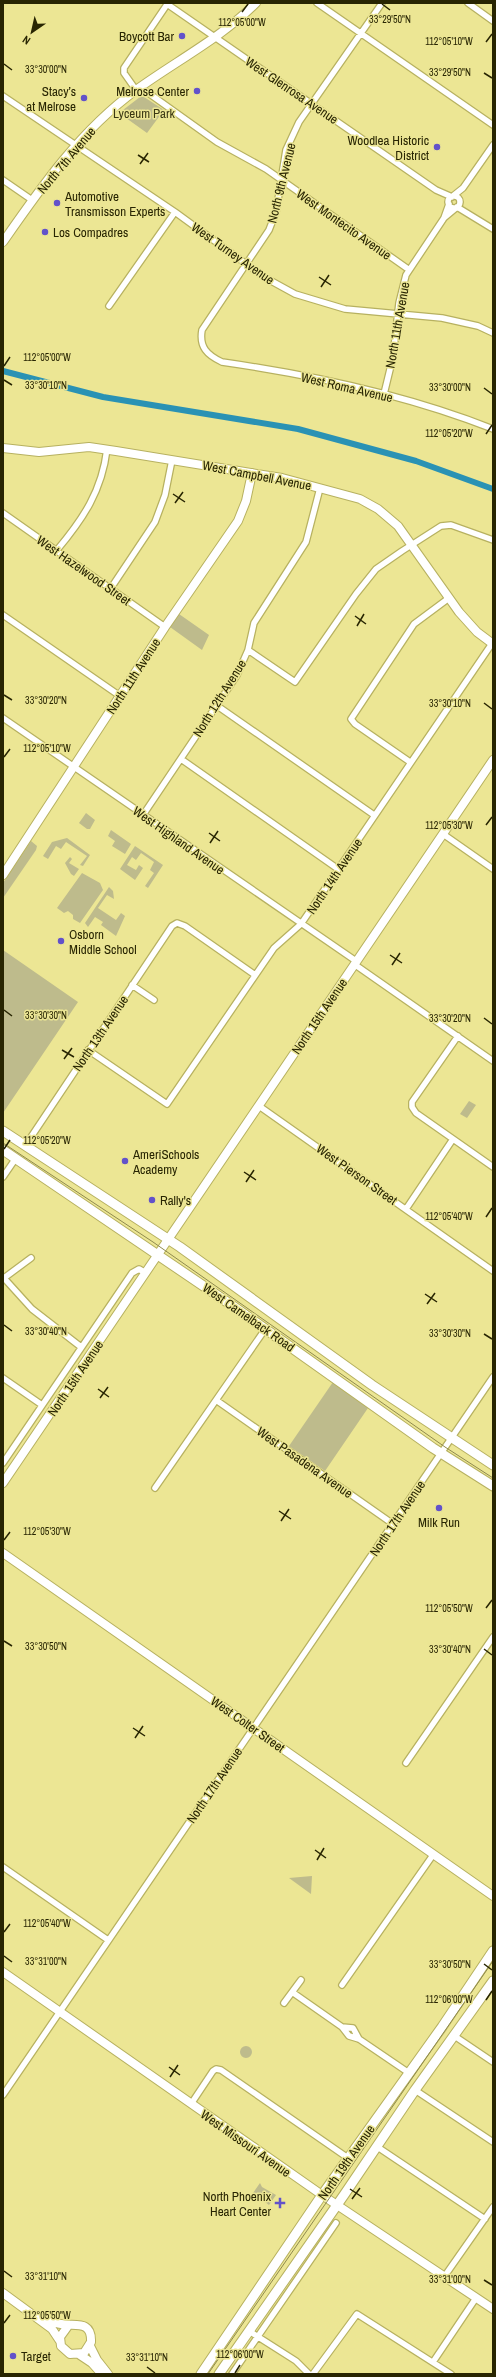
<svg xmlns="http://www.w3.org/2000/svg" width="496" height="2377" font-family="'Archivo Narrow',sans-serif">
<style>
.green{fill:#bebb8c}
.lines{fill:none;stroke-linecap:round;stroke-linejoin:round}
.canal{stroke:#2a92b4;stroke-width:6}
.street-casing{stroke:#b7b160;stroke-width:8}
.secondary-casing{stroke:#b7b160;stroke-width:10}
.primary-casing{stroke:#b7b160;stroke-width:11}
.street{stroke:#fff;stroke-width:5.5}
.secondary{stroke:#fff;stroke-width:8}
.primary{stroke:#fff;stroke-width:9}
.tram{stroke:#8f8a4e;stroke-width:1}
.ticks{fill:none;stroke:#282502;stroke-width:1.5}
.poi-dot{fill:#6252ca;stroke:#ece694;stroke-width:1.5}
.labels{text-anchor:middle;stroke-width:3;stroke-linejoin:round;paint-order:stroke}
.poi-label{font-size:13px;fill:#282502;stroke:#ece694;text-anchor:start}
.street-label{font-size:13px;fill:#282502;stroke:#ece694}
.park-label{font-size:13px;fill:#3a3713;stroke:#ece694}
.ticks-label{font-size:10px;text-anchor:middle;fill:#282502;stroke:#ece694;stroke-width:3;stroke-linejoin:round;paint-order:stroke}
</style>
<rect width="100%" height="100%" fill="#ece694"/>
<path class="green" d="M140,97H144L164,110L147,133L119,113Z
M179,614L209,635L202,650L170,627Z
M86,813L95,820L90,829H87L79,823Z
M111,830L131,844L125,854L112,846L115,841L108,836Z
M67,838L90,855L83,866L80,865L87,856L66,842L61,849L56,846L48,859L43,856L52,842Z
M31,841L37,846L36,850L3,898V883Z
M135,846L163,865L148,888L145,886L154,873L150,870L154,862L141,853L136,860L132,857L127,865L136,870L139,865L143,868L135,880L120,869Z
M70,857L72,859L69,863L79,869L74,876L71,874L65,863Z
M82,873L100,883L103,890L80,923L73,919V915L68,911L64,913L57,908Z
M109,887L113,891L114,899L107,895L98,908L116,920L121,913L125,916L116,936L101,925L103,922L95,917L88,927L85,923Z
M3,950L78,1002L3,1113Z
M469,1101L476,1105L467,1118L460,1114Z
M333,1382L368,1408L325,1471L289,1446Z
M312,1876L311,1894L289,1878Z
M240 2052a6 6 0 1 1 12 0a6 6 0 1 1-12 0Z
M260,2183L262,2187L276,2195L269,2205L253,2193Z"/>
<g class="lines">
<path class="canal" d="M3,371L103,397L298,429L416,461L493,489"/>
<defs>
<path id="street" d="M317,3L493,125
M382,3L299,122L286,150L276,212L269,230L202,330C199,347 207,355 222,362C313,375 407,395 493,429
M468,3L493,21
M167,4L436,190L452,197
M140,87L217,142L266,169L408,269
M136,90L124,73V68L168,3
M3,96L175,212L264,277L295,294L345,309L442,318L478,326L493,333
M3,180L32,200
M453,196L463,188L493,145
M448 202a6 6 0 1 1 12 0a6 6 0 1 1-12 0Z
M457,207L493,229
M444,218L449,204
M109,306L175,212
M384,394L393,357L399,303L406,275L444,218L456,208
M3,513L165,627
M57,550C83,519 102,491 107,449
M111,588L155,522L165,495L172,460
M3,615L120,696
M248,650L295,682L356,594L376,569L402,551L441,526L451,525L493,540
M216,705L374,815
M3,718L356,961
M181,759L338,869
M410,762L355,724L351,719L414,624L449,598
M143,815L237,675L248,650L254,623L306,542L320,488
M443,834L493,869
M354,964L493,1061
M132,985L154,1000
M458,1036L412,1102V1107L416,1113L493,1167
M88,1050L167,1104L274,948L301,924L493,642
M259,1106L493,1271
M25,1146L172,926L177,923L185,926L255,975
M3,1177L16,1158
M406,1209L453,1139
M3,1277L32,1309L81,1347
M4,1278L31,1258
M3,1378L42,1405
M216,1400L393,1524
M3,1463L132,1273L139,1269L146,1273
M155,1488L266,1328
M406,1763L493,1637
M3,1867L108,1940
M342,1985L433,1855
M292,1992L342,2027L349,2036L359,2039L409,2073
M284,2003L301,1980
M342,2027L353,2028L359,2039
M453,2035L493,2062
M415,2090L493,2142
M3,2095L493,1377
M191,2104L213,2071L216,2069L221,2070L348,2158
M376,2146L485,2219
M444,2277L493,2207
M249,2331L296,2361L309,2374
M433,2362L476,2298
M232,2374L336,2223
M313,2374L357,2314L451,2374"/>
<path id="secondary" d="M3,242C42,186 80,131 136,90C176,61 221,38 256,3
M3,448L39,452L89,447L116,451L282,478L360,499L378,509L398,526L459,612L477,632L493,644
M3,875L165,627L238,521L246,501L252,473
M3,1483L493,760
M3,1553L493,1896
M3,1972L322,2195L493,2309
M3,2293L52,2329L60,2341
M37,2316C46,2318 52,2323 61,2324C74,2327 92,2319 91,2342L84,2353L70,2354L61,2346L60,2337L68,2326
M90,2346L97,2360L108,2374
M80,2355L92,2363L100,2372"/>
<path id="primary" d="M3,1131L180,1247L372,1385L493,1465
M3,1150L230,1304L433,1448L493,1486
M201,2374L322,2195L442,2027L493,1951
M219,2374L344,2195L415,2090L493,1981"/>
</defs>
<use href="#street" class="street-casing"/>
<use href="#secondary" class="secondary-casing"/>
<use href="#primary" class="primary-casing"/>
<use href="#street" class="street"/>
<use href="#secondary" class="secondary"/>
<use href="#primary" class="primary"/>
<path class="tram" d="M3,1143L153,1242L445,1447L493,1478
M208,2374L493,1961"/>
</g>
<path class="ticks" d="M382,4L390,10M242,12L248,4M486,42L492,34M4,64L12,70M484,73L492,78M138,155L149,162M140,164L148,153M319,277L331,285M321,287L329,275M4,366L10,357M4,380L12,385M484,388L492,394M486,434L492,425M173,494L185,502M175,503L183,492M355,616L366,624M357,626L364,614M4,695L12,700M484,703L492,709M4,757L10,749M486,825L492,817M209,833L220,841M210,843L218,831M390,955L402,963M392,965L400,953M4,1010L12,1016M484,1018L492,1024M62,1050L74,1057M64,1059L72,1048M4,1149L10,1140M244,1172L256,1180M246,1182L254,1170M486,1217L492,1208M425,1294L437,1302M427,1304L435,1293M4,1325L12,1331M484,1334L492,1339M98,1389L109,1397M100,1398L108,1387M279,1511L291,1519M281,1521L289,1509M4,1540L10,1532M486,1608L492,1600M4,1641L12,1646M484,1649L492,1655M133,1728L145,1736M135,1738L143,1726M315,1850L326,1858M317,1860L324,1848M4,1932L10,1924M4,1956L12,1962M484,1964L492,1970M486,2000L492,1991M169,2067L180,2075M170,2077L178,2065M350,2189L362,2197M352,2199L360,2188M4,2271L12,2277M484,2280L492,2285M4,2323L10,2315M147,2367L155,2373M235,2373L240,2365"/>
<g class="poi-dot">
<circle cx="182" cy="36" r="4"/>
<circle cx="197" cy="91" r="4"/>
<circle cx="84" cy="98" r="4"/>
<circle cx="437" cy="147" r="4"/>
<circle cx="57" cy="203" r="4"/>
<circle cx="45" cy="232" r="4"/>
<circle cx="61" cy="941" r="4"/>
<circle cx="125" cy="1161" r="4"/>
<circle cx="152" cy="1200" r="4"/>
<circle cx="439" cy="1508" r="4"/>
<path d="M278 2197h4v4h4v4h-4v4h-4v-4h-4v-4h4z"/>
<circle cx="13" cy="2356" r="4"/>
</g>
<g class="labels">
<g class="poi-label">
<text x="174" y="41" text-anchor="end">Boycott Bar</text>
<text x="76" y="96" text-anchor="end">Stacy’s<tspan x="76" dy="15">at Melrose</tspan></text>
<text x="189" y="96" text-anchor="end">Melrose Center</text>
<text x="429" y="145" text-anchor="end">Woodlea Historic<tspan x="429" dy="15">District</tspan></text>
<text x="65" y="201">Automotive<tspan x="65" dy="15">Transmisson Experts</tspan></text>
<text x="53" y="237">Los Compadres</text>
<text x="69" y="939">Osborn<tspan x="69" dy="15">Middle School</tspan></text>
<text x="133" y="1159">AmeriSchools<tspan x="133" dy="15">Academy</tspan></text>
<text x="160" y="1205">Rally's</text>
<text x="439" y="1527" text-anchor="middle">Milk Run</text>
<text x="271" y="2201" text-anchor="end">North Phoenix<tspan x="271" dy="15">Heart Center</tspan></text>
<text x="21" y="2361">Target</text>
</g>
<g class="street-label">
<text transform="translate(292 90) rotate(34)" y="5">West Glenrosa Avenue</text>
<text transform="translate(66 160) rotate(-50)" y="5">North 7th Avenue</text>
<text transform="translate(281 183) rotate(-76)" y="5">North 9th Avenue</text>
<text transform="translate(344 224) rotate(35)" y="5">West Montecito Avenue</text>
<text transform="translate(233 253) rotate(35)" y="5">West Turney Avenue</text>
<text transform="translate(397 325) rotate(-80)" y="5">North 11th Avenue</text>
<text transform="translate(347 387) rotate(13)" y="5">West Roma Avenue</text>
<text transform="translate(257 475) rotate(11)" y="5">West Campbell Avenue</text>
<text transform="translate(84 570) rotate(35)" y="5">West Hazelwood Street</text>
<text transform="translate(133 676) rotate(-57)" y="5">North 11th Avenue</text>
<text transform="translate(219 698) rotate(-58)" y="5">North 12th Avenue</text>
<text transform="translate(179 840) rotate(35)" y="5">West Highland Avenue</text>
<text transform="translate(334 876) rotate(-56)" y="5">North 14th Avenue</text>
<text transform="translate(319 1016) rotate(-56)" y="5">North 15th Avenue</text>
<text transform="translate(100 1033) rotate(-56)" y="5">North 13th Avenue</text>
<text transform="translate(357 1174) rotate(35)" y="5">West Pierson Street</text>
<text transform="translate(249 1317) rotate(35)" y="5">West Camelback Road</text>
<text transform="translate(75 1378) rotate(-56)" y="5">North 15th Avenue</text>
<text transform="translate(305 1462) rotate(35)" y="5">West Pasadena Avenue</text>
<text transform="translate(397 1518) rotate(-56)" y="5">North 17th Avenue</text>
<text transform="translate(248 1724) rotate(35)" y="5">West Colter Street</text>
<text transform="translate(214 1785) rotate(-56)" y="5">North 17th Avenue</text>
<text transform="translate(246 2143) rotate(35)" y="5">West Missouri Avenue</text>
<text transform="translate(346 2162) rotate(-55)" y="5">North 19th Avenue</text>
</g>
<g class="park-label">
<text x="144" y="118">Lyceum Park</text>
</g>
</g>
<g class="ticks-label">
<text x="390" y="23">33°29'50"N</text>
<text x="242" y="26">112°05'00"W</text>
<text x="449" y="45">112°05'10"W</text>
<text x="46" y="73">33°30'00"N</text>
<text x="450" y="76">33°29'50"N</text>
<text x="47" y="361">112°05'00"W</text>
<text x="46" y="389">33°30'10"N</text>
<text x="450" y="391">33°30'00"N</text>
<text x="449" y="437">112°05'20"W</text>
<text x="46" y="704">33°30'20"N</text>
<text x="450" y="707">33°30'10"N</text>
<text x="47" y="752">112°05'10"W</text>
<text x="449" y="829">112°05'30"W</text>
<text x="46" y="1019">33°30'30"N</text>
<text x="450" y="1022">33°30'20"N</text>
<text x="47" y="1144">112°05'20"W</text>
<text x="449" y="1220">112°05'40"W</text>
<text x="46" y="1335">33°30'40"N</text>
<text x="450" y="1337">33°30'30"N</text>
<text x="47" y="1535">112°05'30"W</text>
<text x="449" y="1612">112°05'50"W</text>
<text x="46" y="1650">33°30'50"N</text>
<text x="450" y="1653">33°30'40"N</text>
<text x="47" y="1927">112°05'40"W</text>
<text x="46" y="1965">33°31'00"N</text>
<text x="450" y="1968">33°30'50"N</text>
<text x="449" y="2003">112°06'00"W</text>
<text x="46" y="2280">33°31'10"N</text>
<text x="450" y="2283">33°31'00"N</text>
<text x="47" y="2319">112°05'50"W</text>
<text x="240" y="2358">112°06'00"W</text>
<text x="147" y="2361">33°31'10"N</text>
</g>
<rect width="496" height="2377" fill="none" stroke="#282502" stroke-width="8"/>
<g transform="translate(32 32) rotate(214)" stroke="#ece694" stroke-width="3" paint-order="stroke">
<path d="M0-3L7 15L0 10L-7 15Z" fill="#282502"/>
<text y="-6" font-size="11" font-weight="bold" text-anchor="middle" fill="#282502">N</text>
</g>
</svg>
